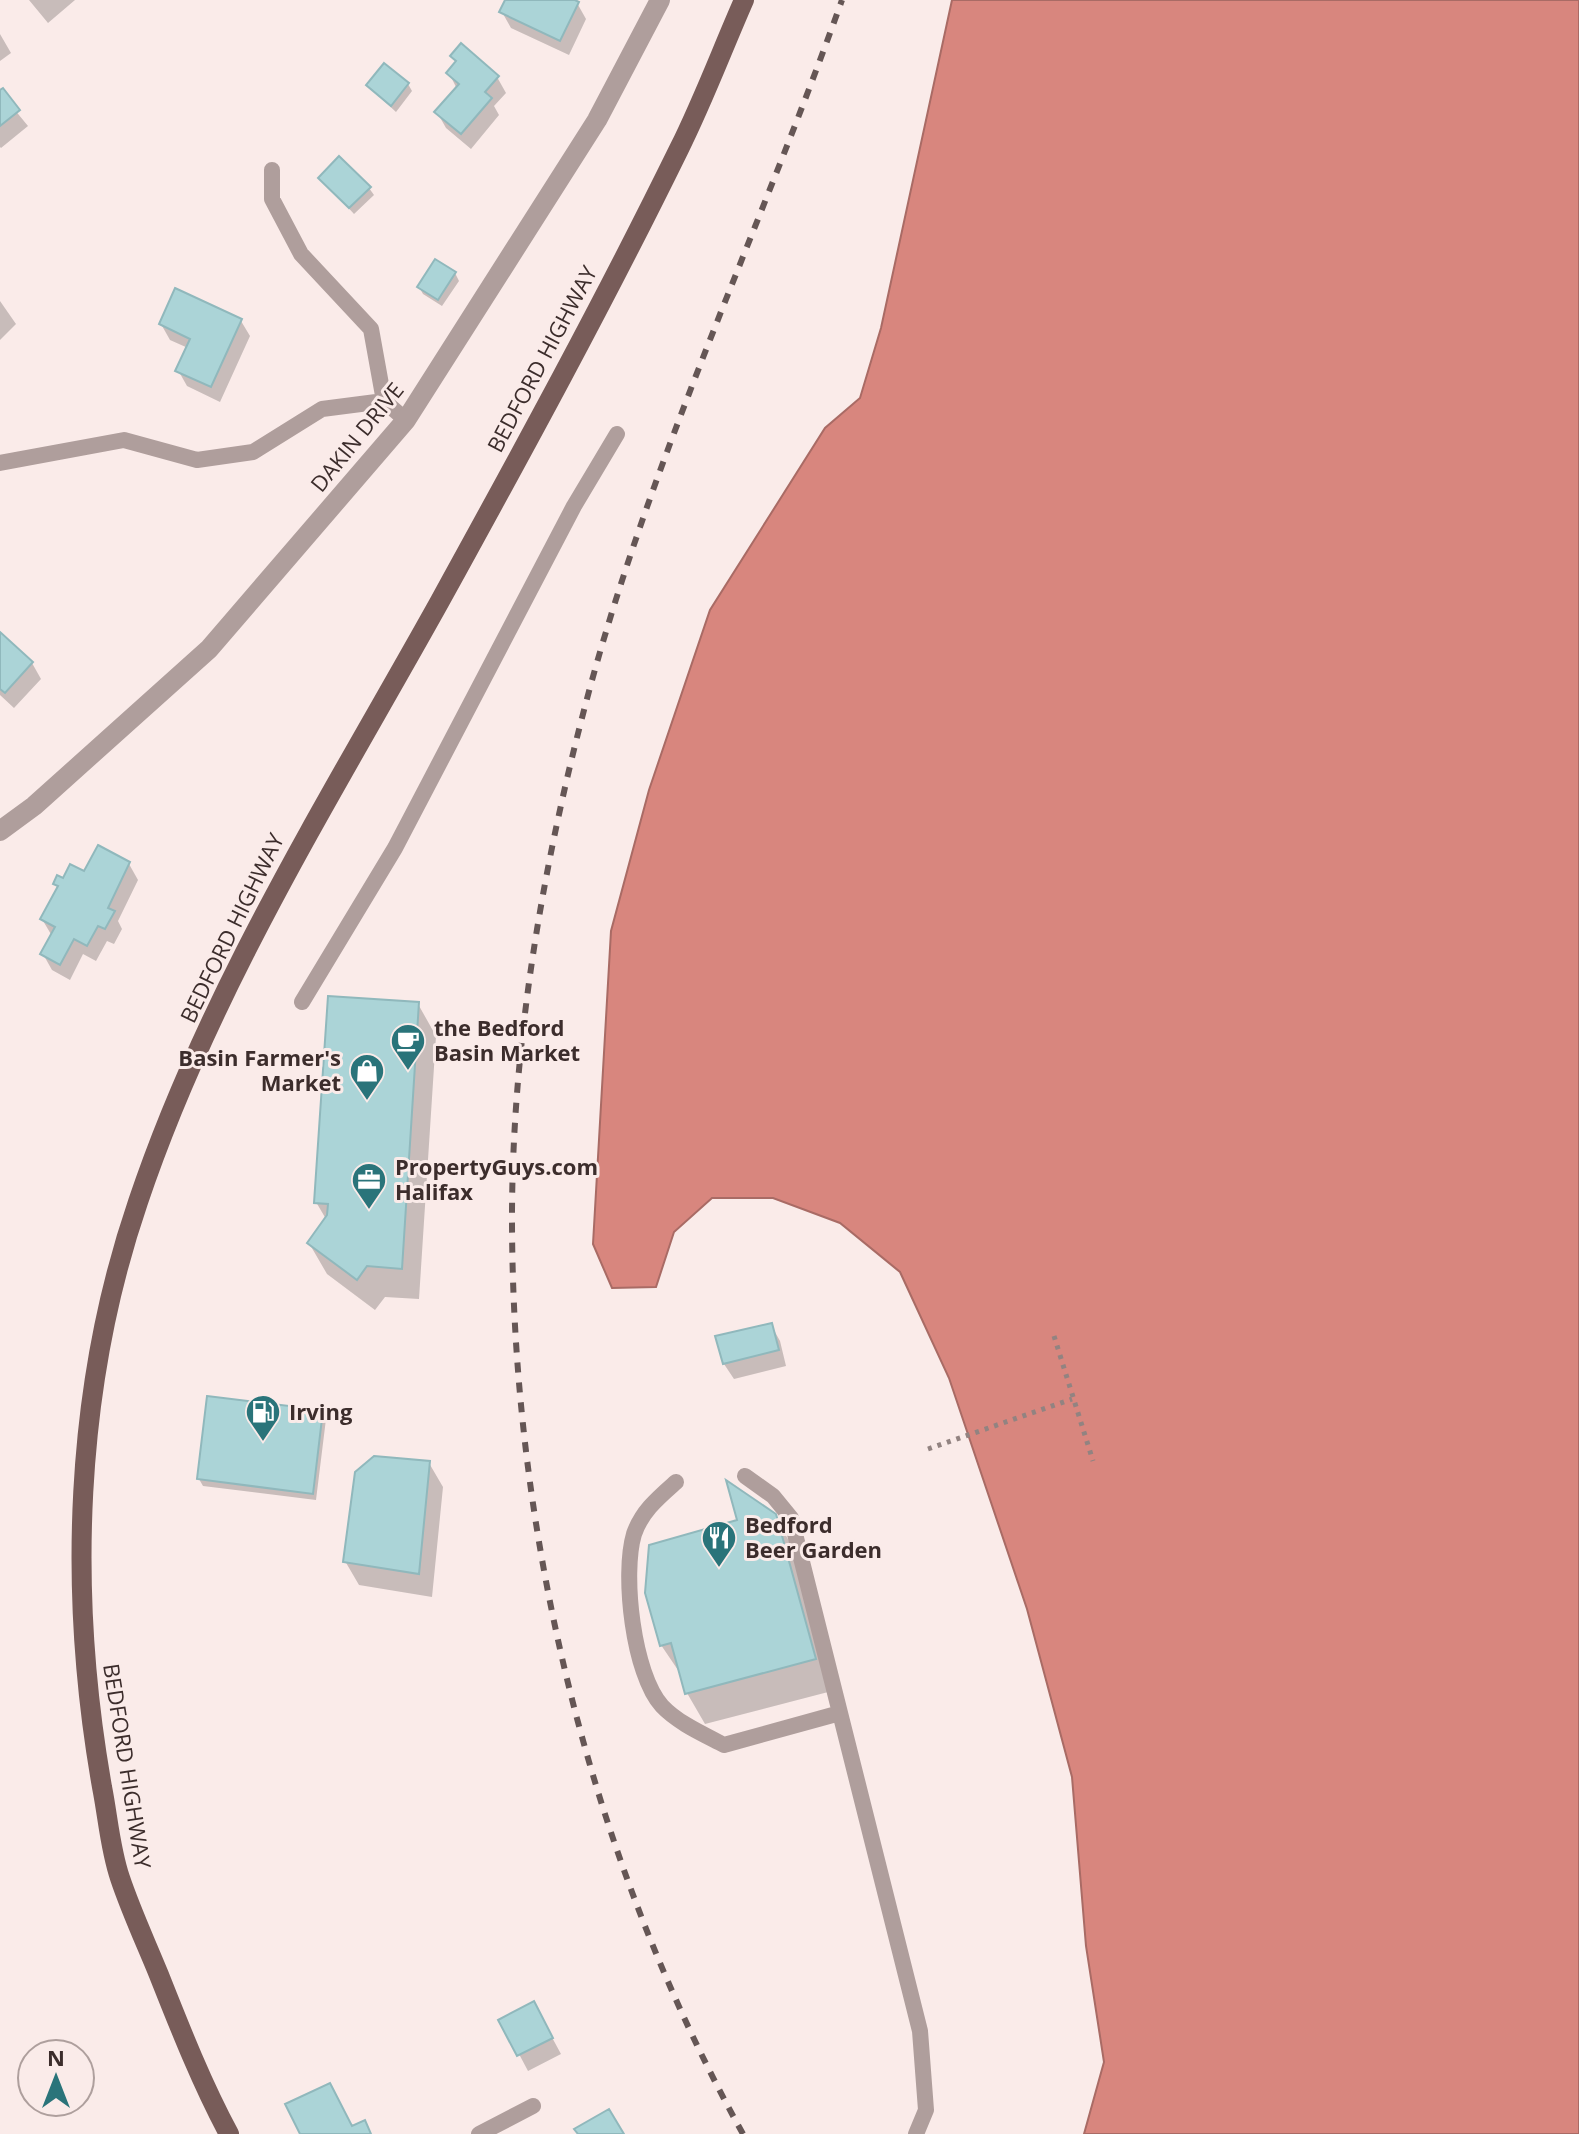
<svg xmlns="http://www.w3.org/2000/svg" width="1579" height="2134" font-family="'Open Sans',sans-serif">
<style>
.water{fill:#d8867e;stroke:#a96b65;stroke-width:2}
.shadow{fill:#0003}
.building{fill:#abd4d7;stroke:#90b8bc;stroke-width:2}
.lines{fill:none;stroke-linecap:round;stroke-linejoin:round}
.path{stroke:#928381;stroke-width:5;stroke-dasharray:4 6;stroke-linecap:butt}
.lane{stroke:#af9e9c;stroke-width:16}
.street{stroke:#af9e9c;stroke-width:20}
.primary{stroke:#785c59;stroke-width:20}
.rail{stroke:#655655;stroke-width:6;stroke-dasharray:10 10;stroke-linecap:butt}
.labels{text-anchor:middle;stroke-width:6;stroke-linejoin:round;paint-order:stroke}
.street-label{font-size:22px;fill:#3c2d2c;stroke:#faebe9}
.poi-label{font-size:22px;font-weight:bold;fill:#3c2d2c;stroke:#faebe9;text-anchor:start}
</style>
<rect width="100%" height="100%" fill="#faebe9"/>
<path class="water" d="M952,0H1579V2134H1084L1104,2062L1086,1946L1072,1777L1027,1609L949,1378L900,1272L840,1223L773,1198H712L674,1232L656,1287L612,1288L593,1244L611,931L649,790L710,610L825,428L860,398L881,328Z"/>
<path class="shadow" d="M29,0H75L48,23Z
M507,0H570L577,3L586,19L569,55L511,28L502,12Z
M0,34L11,53L0,61Z
M452,56L497,77L506,93L494,106L499,115L471,149L446,128L437,112L457,89L449,73L457,64Z
M408,84L412,91L396,112L368,86Z
M0,92L28,126L1,148L0,147Z
M321,178L369,188L374,195L354,214Z
M455,273L459,281L442,306L423,294L419,287Z
M0,301L16,324L0,340Z
M241,321L250,336L220,402L187,386L178,370L188,348L170,340L161,324Z
M0,635L32,663L41,679L14,708L0,695Z
M129,864L138,880L118,921L122,929L114,944L107,941L96,961L83,954L70,980L52,970L43,954L52,936L42,919L58,889L55,883Z
M418,1004L436,1036L419,1299L385,1297L375,1310L327,1274L309,1243L326,1219L316,1202Z
M771,1325L780,1341L786,1366L734,1379L724,1364Z
M322,1412L326,1419L316,1500L203,1486L199,1479Z
M429,1463L443,1487L432,1597L359,1585L345,1561Z
M775,1516L793,1548L832,1691L705,1724L687,1693L682,1676L661,1645Z
M542,2019L561,2054L528,2071L501,2020Z"/>
<path class="building" d="M505,0H575L579,2L560,41L499,12Z
M461,43L499,76L485,92L492,98L461,134L434,112L459,84L446,73L456,61L450,56Z
M384,63L409,83L391,106L366,85Z
M3,88L20,110L0,126V90Z
M339,156L371,187L349,208L318,178Z
M435,259L456,272L438,300L417,287Z
M175,288L242,319L211,387L175,371L190,339L159,324Z
M0,632L33,662L5,693L0,689Z
M98,845L130,862L108,908L115,911L105,929L98,926L87,946L74,939L60,965L40,954L55,927L40,919L58,886L53,884L57,875L63,878L70,864L84,871Z
M328,996L419,1002L402,1269L367,1266L357,1280L307,1243L327,1215L328,1204L314,1203Z
M772,1323L779,1350L723,1364L715,1336Z
M207,1396L323,1410L313,1494L197,1479Z
M374,1456L430,1461L419,1574L343,1562L355,1472Z
M726,1480L776,1514L816,1659L685,1694L671,1643L660,1646L645,1593L649,1545L737,1520Z
M534,2001L553,2038L517,2056L498,2020Z
M330,2083L352,2126L365,2120L371,2134H300L285,2104Z
M609,2109L624,2134H578L574,2129Z"/>
<g class="lines">
<path class="path" d="M1054,1336L1093,1461
M928,1449L1072,1399"/>
<path class="lane" d="M272,170V199L301,254L371,329L384,401L406,420
M0,463L124,440L197,460L253,452L322,409L384,401
M302,1002L395,848L574,506L617,434
M745,1476L773,1496L791,1518L920,2031L926,2110L916,2134
M676,1482C658,1498 642,1511 634,1534C622,1574 633,1674 662,1706C678,1723 703,1734 724,1745L840,1713
M479,2134L533,2106"/>
<path class="street" d="M0,831L34,806L209,649L406,420L597,120L660,0"/>
<path class="primary" d="M229,2134C202,2084 180,2028 159,1975C146,1943 131,1911 120,1878C110,1849 108,1817 102,1787C68,1594 74,1389 138,1202C210,988 331,797 440,601C522,452 604,302 679,149C703,101 722,50 744,0"/>
<path class="rail" d="M743,2134C588,1855 511,1529 512,1211C513,1045 541,875 583,714C646,469 757,238 842,0"/>
</g>
<defs>
<symbol id="cafe-pin" viewBox="-11 -11 22 30"><path d="M0 17L-7.5 6A9.5 9.5 0 1 1 7.5 6Z" fill="#2a747a" stroke="#faebe9"/><path d="M-5.5-4.5H6V0H3Q3 3.5 0 3.5H-2.5Q-5.5 3.5-5.5 0ZM3-3.2v2h1.7v-2ZM-6 4.5H4V6H-6Z" fill="#fff"/></symbol>
<symbol id="shop-pin" viewBox="-11 -11 22 30"><path d="M0 17L-7.5 6A9.5 9.5 0 1 1 7.5 6Z" fill="#2a747a" stroke="#faebe9"/><path d="M-5-2.5h2.3a2.7 3.5 0 0 1 5.4 0H5L5.5 6h-11ZM-1.5-2.5h3a1.5 2.3 0 0 0-3 0Z" fill="#fff"/></symbol>
<symbol id="office-pin" viewBox="-11 -11 22 30"><path d="M0 17L-7.5 6A9.5 9.5 0 1 1 7.5 6Z" fill="#2a747a" stroke="#faebe9"/><path d="M-6-3h4V-5.5h4V-3h4V5H-6ZM-1-4.5V-3h2v-1.5ZM-6 0V1H6V0Z" fill="#fff"/></symbol>
<symbol id="fuel-pin" viewBox="-11 -11 22 30"><path d="M0 17L-7.5 6A9.5 9.5 0 1 1 7.5 6Z" fill="#2a747a" stroke="#faebe9"/><path d="M-5.5-6h7V0h2V4h1.3V-2.5L3-4.5l.8-.8L6-3V5H2.5V1h-1V6h-7ZM-4.2-4.7v3.2H.2V-4.7Z" fill="#fff"/></symbol>
<symbol id="restaurant-pin" viewBox="-11 -11 22 30"><path d="M0 17L-7.5 6A9.5 9.5 0 1 1 7.5 6Z" fill="#2a747a" stroke="#faebe9"/><path d="M-5-6h1v4h1v-4h1v4h1v-4h1v5L-1.5 .5V6h-2V.5L-5-1ZM5-6V6H3V1.5H1.5Q1.5-4 5-6Z" fill="#fff"/></symbol>
</defs>
<g fill-rule="evenodd">
<use href="#cafe-pin" x="388" y="1021" width="40" height="54"/>
<use href="#shop-pin" x="347" y="1051" width="40" height="54"/>
<use href="#office-pin" x="349" y="1160" width="40" height="54"/>
<use href="#fuel-pin" x="243" y="1392" width="40" height="54"/>
<use href="#restaurant-pin" x="699" y="1518" width="40" height="54"/>
</g>
<g class="labels">
<g class="street-label">
<text transform="translate(542 359) rotate(-62)" y="8">BEDFORD HIGHWAY</text>
<text transform="translate(357 437) rotate(-51)" y="8">DAKIN DRIVE</text>
<text transform="translate(232 928) rotate(-64)" y="8">BEDFORD HIGHWAY</text>
<text transform="translate(127 1766) rotate(81)" y="8">BEDFORD HIGHWAY</text>
</g>
<g class="poi-label">
<text x="434" y="1036">the Bedford<tspan x="434" dy="25">Basin Market</tspan></text>
<text x="341" y="1066" text-anchor="end">Basin Farmer's<tspan x="341" dy="25">Market</tspan></text>
<text x="395" y="1175">PropertyGuys.com<tspan x="395" dy="25">Halifax</tspan></text>
<text x="289" y="1420">Irving</text>
<text x="745" y="1533">Bedford<tspan x="745" dy="25">Beer Garden</tspan></text>
</g>
</g>
<g transform="translate(56 2078)"><circle r="38" fill="#faebe9" stroke="#ae9f9d" stroke-width="2"/>
<path d="M0-6L14 30L0 20L-14 30Z" fill="#2a747a"/>
<text y="-12" font-size="22" font-weight="bold" text-anchor="middle" fill="#3c2d2c">N</text>
</g>
</svg>
